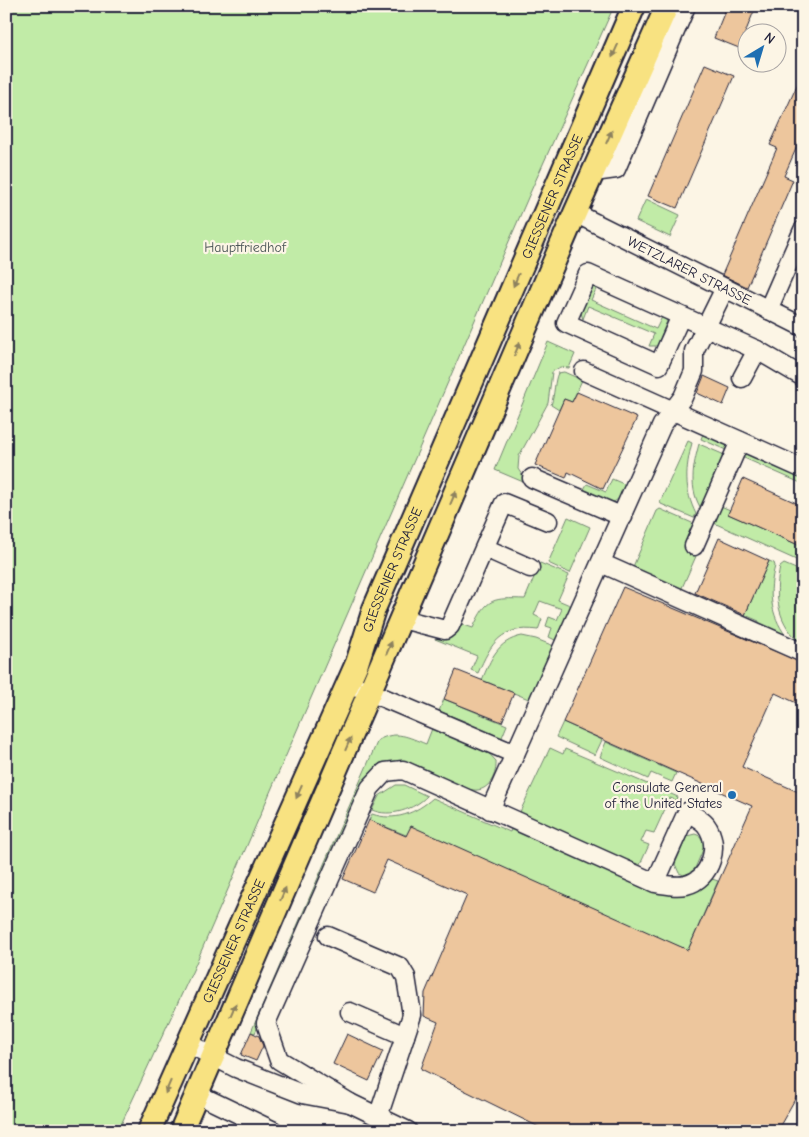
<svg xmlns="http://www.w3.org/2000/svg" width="809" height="1137" font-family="'Comic Neue',sans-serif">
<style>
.green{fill:#c1eba7;stroke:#728671}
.building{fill:#edc69d;stroke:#22223b}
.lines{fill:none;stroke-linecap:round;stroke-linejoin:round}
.minor-casing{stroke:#22223b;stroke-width:21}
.major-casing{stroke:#22223b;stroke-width:26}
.minor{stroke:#fcf5e5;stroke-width:18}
.major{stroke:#f8e281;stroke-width:22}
.oneway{fill:#8d825e}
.poi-dot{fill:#1f6fb2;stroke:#fcf5e5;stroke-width:2}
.labels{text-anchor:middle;stroke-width:4.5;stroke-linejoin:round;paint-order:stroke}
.street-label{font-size:14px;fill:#22223b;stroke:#fcf5e5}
.park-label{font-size:14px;fill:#4a5456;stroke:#fcf5e5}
.poi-label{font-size:14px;fill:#22223b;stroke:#fcf5e5;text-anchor:end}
</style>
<rect width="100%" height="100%" fill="#fcf5e5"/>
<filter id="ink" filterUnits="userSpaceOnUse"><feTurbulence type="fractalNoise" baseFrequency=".02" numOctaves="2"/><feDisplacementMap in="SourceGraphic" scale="10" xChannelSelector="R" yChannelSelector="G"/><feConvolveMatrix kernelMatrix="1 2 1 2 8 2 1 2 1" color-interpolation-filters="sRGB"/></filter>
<g filter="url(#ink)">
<path class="green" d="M6,6H614L530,193L193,970L118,1131H6Z
M646,199L680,215L670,237L636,221Z
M597,287L591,300L656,329L662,317L667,321L657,346H649L654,334L588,306L583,319L580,310L590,288Z
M548,342L575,354L569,368L560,367L552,372L548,403L519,456L518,469L528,484L495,470Z
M564,372L582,380L572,402L564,399L559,410L551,405C555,394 554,381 558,373Z
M704,431L803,475V484L701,439Z
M688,441L692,443C685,469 684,490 696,514L694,518L661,504L660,502Z
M699,444L727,456L702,510C688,489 693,466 699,444Z
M612,479L626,485C622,494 620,500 611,503L583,491L587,484L606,492Z
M721,506L730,510L728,514L803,547V563L714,523Z
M660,509L699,526L689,551L697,554L681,590L632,569L657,511Z
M568,517L590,527L570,573L548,563Z
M769,561L774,563L775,566C768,592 770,614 786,636L785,639L757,627L759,621L745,615Z
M540,563L569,575L558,600L572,606L557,641L549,637L552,628L546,626L549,617L557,620L562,609L540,601L534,615L542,619L538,630C501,625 491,643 478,673L471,670L477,656L435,639L452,637L461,624L473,628C487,597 493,598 525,599Z
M784,564L803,572V644C777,625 774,596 780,567Z
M522,636L536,639L554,646L531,700L482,680C491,659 497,641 522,636Z
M444,699L507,725L500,742L468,728L469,723L439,711Z
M563,722L602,740L595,755L556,737Z
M433,726L484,748L496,761C497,773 490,792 473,790C451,787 425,763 402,762C386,761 376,769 365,779L255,1033L251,1032L378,740C397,730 408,737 426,744Z
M606,742L676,773L672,782L651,773L648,779L600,757Z
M550,748L563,754L565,749L678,797L676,800L670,798L654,833L646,831L641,842L649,845L639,867L519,814Z
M396,785H404L427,796C415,809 390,818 372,810L379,796Z
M433,798L510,832L513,825L679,892H694L712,879L718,881L688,950L369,820L372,814C395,822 416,813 433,798Z
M695,834L700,836L705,845L693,873L684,875L679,873L675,864L687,836Z"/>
<path class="building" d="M727,6H756L739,48L714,38Z
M705,64L734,76L677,208L648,196Z
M803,72V133L784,176L793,180L747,287L722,275L777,148L770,145Z
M704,376L730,388L723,405L697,393Z
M577,392L637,418L603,489L568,472L566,478L535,465L564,399L572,402Z
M743,479L803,506V547L728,514Z
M719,538L769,561L745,615L695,593Z
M623,587L803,663V706L775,693L742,767L803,794V1085L777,1131H547L421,1069L438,1022L424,1016L425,993L467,895L387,860L373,892L343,879L369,820L406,836L411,826L688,950L752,806L563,722Z
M456,670L514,693L502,722L444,699Z
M251,1032L259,1036L263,1046L256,1061L241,1055Z
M347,1034L383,1051L369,1081L333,1064Z"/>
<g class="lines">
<defs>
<g id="minor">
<path d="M594,172L616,169L686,6"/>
<path id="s1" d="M575,213L803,327"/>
<path d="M768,310L803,230"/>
<path d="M681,316L659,365L566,323L588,274L757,350L803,377"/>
<path d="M584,371L803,469"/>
<path d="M742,378L757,350"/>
<path d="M532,478L623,517"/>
<path d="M694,546L740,441"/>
<path d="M485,548L530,568"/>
<path d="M601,563L803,653"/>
<path d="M402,619L445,630L450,626L504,503L548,521"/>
<path d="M358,687L515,754L662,425L683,397L694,371V351L725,288"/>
<path d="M490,810L515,754"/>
<path d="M328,936L400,967L406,977L412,1015L378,1117"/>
<path d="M350,1012L405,1036"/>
<path d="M187,1043L236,1068L302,1094L350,1103L408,1131"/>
<path d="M197,1094L274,1131"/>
<path d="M350,1103L279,1060L266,1023L370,788L385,772L403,770L655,883C666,885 676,887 686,885C711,879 721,845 706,825C701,819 694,816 687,812L655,883"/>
</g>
<g id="major">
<path id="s2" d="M149,1131L357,663L374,609L634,6"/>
<path d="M181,1131L575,213L667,6"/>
</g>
</defs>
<use href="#minor" class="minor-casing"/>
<use href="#major" class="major-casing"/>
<use href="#minor" class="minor"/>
<use href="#major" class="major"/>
</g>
<defs><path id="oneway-solid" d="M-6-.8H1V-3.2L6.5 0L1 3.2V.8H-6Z" transform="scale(1.25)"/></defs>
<g class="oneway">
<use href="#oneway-solid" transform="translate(615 51) rotate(114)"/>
<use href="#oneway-solid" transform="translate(609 137) rotate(-66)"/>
<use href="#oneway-solid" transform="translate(516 280) rotate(113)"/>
<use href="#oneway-solid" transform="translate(517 349) rotate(-67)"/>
<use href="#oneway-solid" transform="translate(453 498) rotate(-67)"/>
<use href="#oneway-solid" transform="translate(389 648) rotate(-67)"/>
<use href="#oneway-solid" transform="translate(348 744) rotate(-67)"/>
<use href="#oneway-solid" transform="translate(299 792) rotate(114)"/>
<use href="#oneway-solid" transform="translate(283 894) rotate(-67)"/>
<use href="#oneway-solid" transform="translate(233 1010) rotate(-67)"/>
<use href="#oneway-solid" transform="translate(168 1087) rotate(113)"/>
</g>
</g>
<circle class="poi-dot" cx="732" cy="795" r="5"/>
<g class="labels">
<g class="street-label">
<text dy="5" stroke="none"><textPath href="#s2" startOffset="1018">GIESSENER STRASSE</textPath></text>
<text dy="5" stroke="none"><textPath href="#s1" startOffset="128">WETZLARER STRASSE</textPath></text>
<text dy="5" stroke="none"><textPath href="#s2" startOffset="612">GIESSENER STRASSE</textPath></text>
<text dy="5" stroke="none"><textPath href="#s2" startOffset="208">GIESSENER STRASSE</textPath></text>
</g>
<g class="park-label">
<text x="245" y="252">Hauptfriedhof</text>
</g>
<g class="poi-label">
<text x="722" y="792">Consulate General<tspan x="722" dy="16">of the United States</tspan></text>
</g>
</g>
<rect width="809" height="1137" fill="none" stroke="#fcf5e5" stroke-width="25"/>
<rect x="12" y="12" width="784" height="1112" fill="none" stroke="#22223b" stroke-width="2" filter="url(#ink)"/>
<g transform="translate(762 48) rotate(38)"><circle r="24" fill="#fcf5e5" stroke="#a5a1a1"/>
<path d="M0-4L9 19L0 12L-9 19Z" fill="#1f6fb2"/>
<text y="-8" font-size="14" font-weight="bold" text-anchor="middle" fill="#22223b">N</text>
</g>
</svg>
